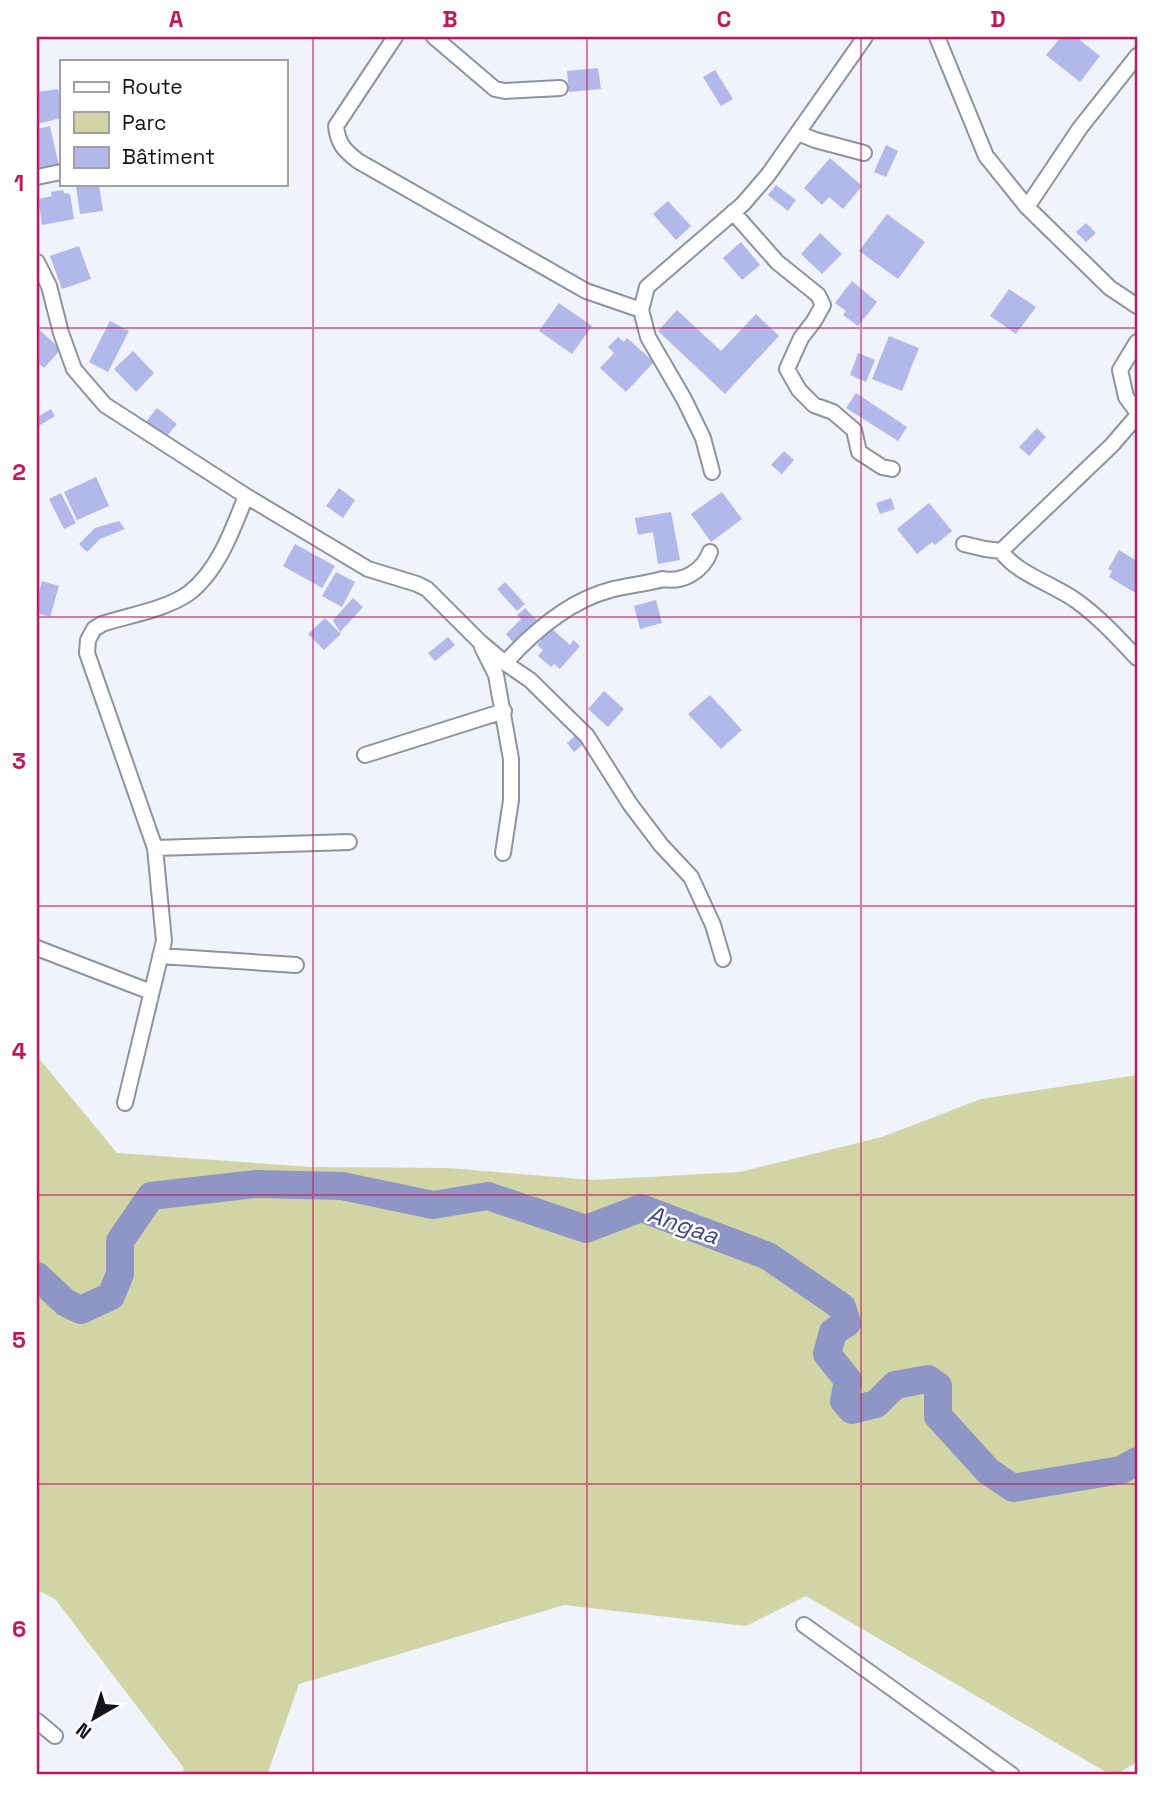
<svg xmlns="http://www.w3.org/2000/svg" width="1174" height="1812" font-family="'Space Grotesk',sans-serif">
<style>
.green{fill:#d1d5a5}
.lines{fill:none;stroke-linecap:round;stroke-linejoin:round}
.river{stroke:#8f95c4;stroke-width:28}
.building{fill:#b2b8e9}
.street-casing{stroke:#8f92a1;stroke-width:18}
.street{stroke:#fff;stroke-width:14}
.grid{fill:none;stroke:#c2185b;stroke-width:2;stroke-opacity:0.55}
.labels{text-anchor:middle;stroke-width:5;stroke-linejoin:round;paint-order:stroke}
.water-label{font-size:24px;font-style:italic;fill:#444683;stroke:#fff}
.neatline{fill:none;stroke:#c2185b;stroke-width:2.5}
.grid-label{font-size:23px;text-anchor:middle;font-weight:bold;fill:#c2185b}
</style>
<rect width="100%" height="100%" fill="#f0f2fc"/>
<path class="green" d="M37,1056L117,1153L311,1167L448,1168L592,1180L740,1172L882,1137L981,1099L1137,1075V1762L1115,1775H1111L806,1596L746,1626L564,1605L299,1684L267,1775H181L184,1768L55,1599L37,1590Z"/>
<g class="lines">
<path class="river" d="M37,1276L66,1303L81,1310L111,1296L120,1274V1241L151,1196L256,1184L342,1186L433,1205L488,1196L586,1229L641,1208L768,1256L842,1307L847,1323L833,1332L827,1354L848,1380L844,1401L852,1410L876,1404L895,1385L928,1379L938,1386V1416L988,1471L1013,1488L1121,1470L1137,1461"/>
</g>
<path class="building" d="M1061,37H1076L1100,56L1080,82L1046,55Z
M598,68L601,89L569,92L567,71Z
M715,70L733,99L721,106L703,77Z
M58,89L61,101V118L37,124V92Z
M50,126L60,170L37,175V129Z
M886,145L898,151L886,177L874,172Z
M830,158L862,186L843,209L829,197L822,205L804,188Z
M99,184L103,211L80,214L76,186Z
M776,185L796,200L788,211L768,195Z
M63,190L64,193L70,194L74,219L42,225L38,199L52,196L51,192Z
M668,201L691,226L676,240L653,214Z
M887,214L925,242L898,279L859,251Z
M1086,223L1096,233L1086,242L1076,232Z
M820,233L842,254L822,274L801,254Z
M741,242L760,265L742,280L723,258Z
M79,246L91,279L62,289L50,256Z
M852,281L877,302L858,326L843,315L846,311L835,303Z
M1009,289L1036,307L1016,334L990,316Z
M559,303L592,326L572,354L539,331Z
M677,310L721,351L756,314L779,336L725,394L658,331Z
M110,321L129,331L108,372L89,362Z
M37,328L61,349L44,368L37,362Z
M889,336L919,348L902,391L872,379Z
M618,337L624,342L627,338L654,362L626,392L600,368L614,353L608,347Z
M133,351L154,373L136,392L114,369Z
M858,353L875,360L866,382L850,375Z
M856,393L907,427L898,441L846,408Z
M157,408L177,424L165,438L145,423Z
M51,409L55,416L37,427V417Z
M1037,428L1046,437L1029,456L1019,447Z
M784,451L794,460L782,474L771,465Z
M96,477L109,506L77,520L64,492Z
M339,488L355,500L343,518L326,506Z
M722,492L742,519L711,542L691,514Z
M61,493L76,523L64,529L49,499Z
M891,498L895,509L880,514L876,503Z
M929,503L952,531L935,545L932,542L917,554L897,529Z
M671,512L680,560L658,564L653,532L638,535L635,518Z
M119,521L125,529L100,539L87,552L79,544L95,528Z
M295,544L335,566L322,588L283,566Z
M1119,550L1137,561V594L1109,577L1112,571L1108,569Z
M336,572L355,582L342,607L322,596Z
M42,581L59,586L50,617L37,613V599Z
M505,582L525,604L517,611L497,589Z
M353,598L363,607L340,632L333,620Z
M656,600L662,623L640,629L634,606Z
M525,608L537,620L513,642L506,634L521,619L517,615Z
M325,618L341,634L324,650L308,634Z
M551,628L570,645L573,640L580,646L560,669L554,664L551,667L538,656L543,650L537,645Z
M448,637L455,645L435,661L428,653Z
M604,691L624,709L608,727L588,709Z
M710,695L742,730L721,749L688,714Z
M576,735L584,744L574,752L567,743Z"/>
<g class="lines">
<defs>
<path id="street" d="M395,37L336,126C338,144 344,150 358,161L586,291L641,310
M434,37L495,89L505,91L560,88
M937,37L986,156L1027,207L1110,288L1137,306
M798,133L815,140L864,153
M37,177L61,172
M1027,207L1080,128L1137,56
M733,212L777,262L818,295L823,305L814,321L801,338L787,369L799,390L814,405L833,412L854,430L859,452L882,467L892,469
M37,262L49,286L61,333L74,369L105,405L246,496L368,569L417,584L427,589L480,642L505,663L530,680L587,736L630,804L661,845L691,877L713,925L723,959
M1137,342L1120,370L1126,397L1137,412
M712,472L703,438L684,399L648,337L641,310L647,287L743,204L768,175L865,37
M964,544L985,549L1001,551L1112,445L1137,416
M1001,551C1018,575 1054,584 1078,602C1100,618 1118,638 1137,658
M482,647L496,675L511,759V800L503,853
M505,663C533,632 569,601 610,590C628,585 646,584 663,579C683,583 703,571 710,552
M365,755L504,711
M155,848L349,842
M37,948L151,992
M160,956L296,965
M125,1103L164,941L155,848L87,653L88,640L94,629L102,624C129,615 165,610 189,593C218,571 233,529 246,496
M804,1625L1012,1775
M37,1721L55,1736"/>
</defs>
<use href="#street" class="street-casing"/>
<use href="#street" class="street"/>
</g>
<path class="grid" d="M313,37V1775M587,37V1775M861,37V1775M37,328H1137M37,617H1137M37,906H1137M37,1195H1137M37,1484H1137"/>
<g class="labels">
<g class="water-label">
<text transform="translate(683 1225) rotate(19)" y="8">Angaa</text>
</g>
</g>
<rect width="1174" height="1812" fill="none" stroke="#ffffff" stroke-width="77"/>
<rect x="60" y="60" width="228" height="126" fill="#ffffff" stroke="#a1a1a3" stroke-width="2"/>
<rect x="74" y="82" width="35" height="10" fill="#ffffff" stroke="#a1a1a3" stroke-width="2"/>
<text x="122" y="94" font-size="21" fill="#131319">Route</text>
<rect x="74" y="112" width="35" height="21" fill="#d1d5a5" stroke="#a1a1a3" stroke-width="2"/>
<text x="122" y="130" font-size="21" fill="#131319">Parc</text>
<rect x="74" y="147" width="35" height="21" fill="#b2b8e9" stroke="#a1a1a3" stroke-width="2"/>
<text x="122" y="164" font-size="21" fill="#131319">Bâtiment</text>
<g transform="translate(94 1718) rotate(219)" stroke="#ffffff" stroke-width="5" paint-order="stroke">
<path d="M0-5L12 26L0 18L-12 26Z" fill="#131319"/>
<text y="-10" font-size="19" font-weight="bold" text-anchor="middle" fill="#131319">N</text>
</g>
<rect x="38" y="38" width="1098" height="1735" class="neatline"/>
<g class="grid-label">
<text x="176" y="27">A</text>
<text x="450" y="27">B</text>
<text x="724" y="27">C</text>
<text x="998" y="27">D</text>
<text x="19" y="191">1</text>
<text x="19" y="480">2</text>
<text x="19" y="769">3</text>
<text x="19" y="1059">4</text>
<text x="19" y="1348">5</text>
<text x="19" y="1637">6</text>
</g>
</svg>
